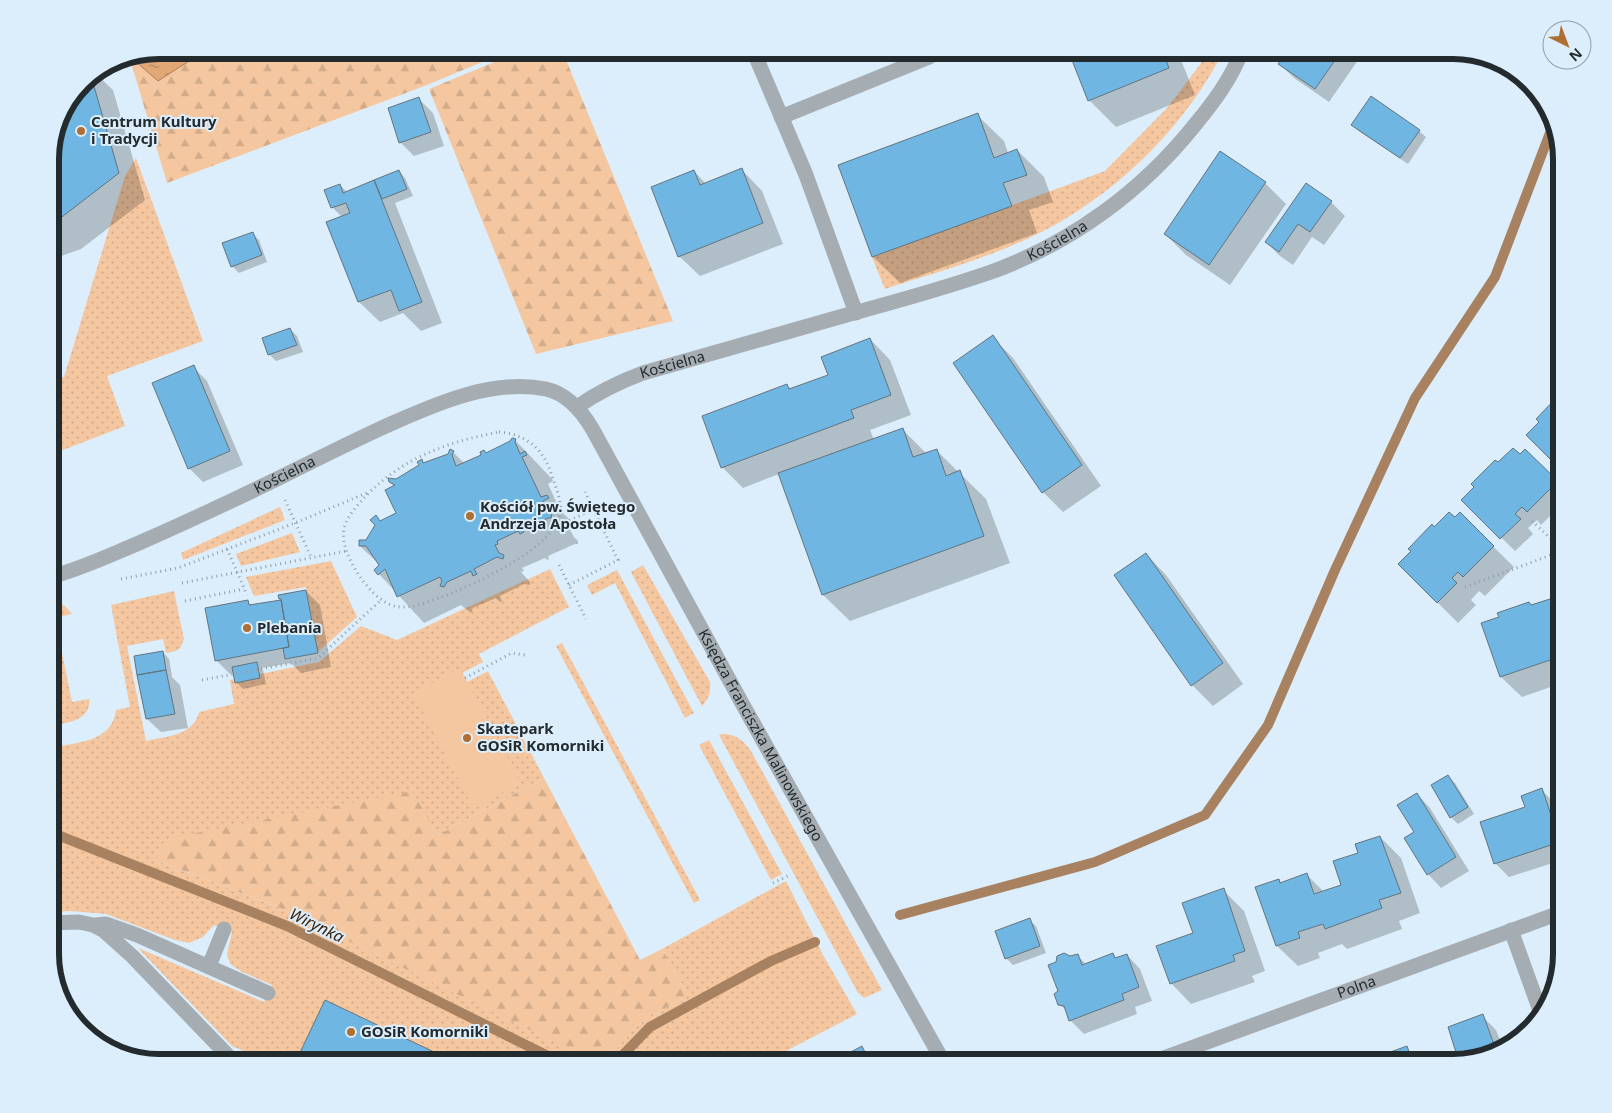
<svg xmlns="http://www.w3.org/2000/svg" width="1612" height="1113" font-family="'Noto Sans',sans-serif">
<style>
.grass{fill:url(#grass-dots)}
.forest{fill:url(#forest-firs)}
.pitch{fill:#f5c7a0}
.water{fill:url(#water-ripples);stroke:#a88260}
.shadow{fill:#0003}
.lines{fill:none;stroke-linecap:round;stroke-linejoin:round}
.stream{stroke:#a88260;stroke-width:10}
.building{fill:#70b6e2;stroke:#63747f}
.path{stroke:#919ea8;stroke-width:3;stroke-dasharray:1 4;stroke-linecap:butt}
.minor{stroke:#a5adb2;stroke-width:15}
.poi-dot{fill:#ad6f34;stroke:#dceefb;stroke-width:2}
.labels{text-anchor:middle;stroke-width:4;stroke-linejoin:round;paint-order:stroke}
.poi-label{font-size:15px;font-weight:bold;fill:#242b2f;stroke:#dceefb;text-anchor:start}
.street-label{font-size:15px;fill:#242b2f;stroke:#dceefb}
.water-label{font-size:16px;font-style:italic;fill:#3c250e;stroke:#dceefb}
.rim{fill:none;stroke:#242b2f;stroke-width:6}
</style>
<defs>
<pattern id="grass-dots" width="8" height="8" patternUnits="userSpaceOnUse" patternTransform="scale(1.25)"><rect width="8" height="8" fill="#f5c7a0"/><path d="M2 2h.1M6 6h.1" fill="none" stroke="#d2ab8a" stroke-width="1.8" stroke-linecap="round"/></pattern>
<pattern id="forest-firs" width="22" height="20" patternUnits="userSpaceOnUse" patternTransform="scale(1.25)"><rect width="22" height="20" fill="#f5c7a0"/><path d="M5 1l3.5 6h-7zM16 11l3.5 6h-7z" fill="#d2ab8a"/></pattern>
<pattern id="water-ripples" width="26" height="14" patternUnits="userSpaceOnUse" patternTransform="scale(1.25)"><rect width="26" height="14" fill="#e1a775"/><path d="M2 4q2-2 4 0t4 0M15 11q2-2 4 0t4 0" fill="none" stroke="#b68860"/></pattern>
</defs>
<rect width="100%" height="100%" fill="#dceefb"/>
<path class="grass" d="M1211,50H1224C1187,123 1124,187 1051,227C999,255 941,271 885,289L872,257L1105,171L1168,107Z
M136,158L203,341L107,376L125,426L50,455V379L64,377L125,176Z
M280,507L285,520L183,560L181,553Z
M292,533L300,552L241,566L236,554Z
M331,561L357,617L318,652L306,587L254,596L246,577Z
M643,565L710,682C711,691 709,699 702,706L631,572Z
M550,569L569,607L479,654L483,662L462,673L459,668L521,783L467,682L488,671L544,778L438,835L156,860L285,910L599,1063H272L232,1046L138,948L264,1002L272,985L242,972L230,964L227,954L232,932L214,925L203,937L189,943L175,940L106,914L71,911L50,912V748C76,742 112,743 116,710L130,707L111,605L174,591L184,639L180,648L176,651L166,653L163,639L127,646L146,741C167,736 193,736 199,712L234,704L230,680L319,662L361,626L397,640Z
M617,570L694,713L685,718L615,583L592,595L587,585Z
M60,603L65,606L72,614L55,618L72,702L89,699C92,719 67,725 50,724V707L56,706L50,680V605Z
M562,643L700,900L694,903L556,646Z
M723,734C736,734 744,741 751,751L882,990L864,998L858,993L719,735Z
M709,740L782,874L771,880L699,745Z
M786,881L823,955L857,1014L763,1063H604L637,1025L688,995L662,949Z"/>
<path class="forest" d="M158,50H511L427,85L167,183L129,56Z
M523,50H562L673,321L536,354L429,89Z
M544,778L640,960L662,949L688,995L637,1025L604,1063L591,1060L285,910L156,860L165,839L412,791L438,835Z"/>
<path class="pitch" d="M460,668L521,783L474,809L413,693Z"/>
<path class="water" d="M158,50H201L197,56L158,81L135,61L137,54Z"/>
<path class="shadow" d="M1069,50H1177L1195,95L1116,127L1089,100Z
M1290,50H1360L1363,53L1329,102L1294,78L1280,64Z
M95,73L113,90L145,200L81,249L50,260V152L61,111L82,82Z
M419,99L433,113L444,146L414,156L400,142Z
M977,115L1004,141L1008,153L1017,150L1044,177L1053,202L1029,210L1037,233L900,283L873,257L840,166Z
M1353,125L1419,131L1426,137L1408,164L1360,132Z
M742,170L762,191L783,244L700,276L679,256L694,171L706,184Z
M399,171L405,178L413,196L395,203L442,323L421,331L403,313L380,322L359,302L328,222L342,217L333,208L326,191L340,185L347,192Z
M1265,183L1286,204L1230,285L1186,255L1165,234Z
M1331,202L1345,216L1324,245L1312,237L1293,265L1280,256L1266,242Z
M252,233L259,240L267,262L239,273L232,266Z
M290,329L297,336L303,352L276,361L269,354Z
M992,337L1013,358L1101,486L1063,512L1043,492Z
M870,339L890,360L911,415L870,430L874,440L903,430L927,454L936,450L986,499L1010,563L850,621L823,595L779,474L743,488L722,467L787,385L792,390L829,375Z
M193,367L207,381L243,465L203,482L189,468Z
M515,440L552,479L553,481L548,484L560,510L573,523L574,525L569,528L574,537L578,541V544H575L548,556L549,559L547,560L545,558L522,568L524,571L521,572L530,582V585L524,584L500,596L502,601L500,602L496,598L473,608L471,613L461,605L424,623L379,574L376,571L381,566L360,546L367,542L377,525L376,517L381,522L397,514L395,487L390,482L397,481L421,466V461L424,463L453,452L465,464Z
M1525,451L1562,487V504L1541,525L1537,520L1528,528L1533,534L1515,551L1463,500L1498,464L1520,456Z
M1460,514L1514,567L1485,596L1479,591L1471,600L1476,605L1458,623L1399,564L1435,528L1455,519Z
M1146,554L1166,575L1243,684L1213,706L1192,685L1116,575Z
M306,591L320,605L331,667L301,673L291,663L262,668L263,670L266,684L243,689L236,682L234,673L230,674L216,660L248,602L252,606L280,600L279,596Z
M1550,600L1558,608L1560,606L1562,608V683L1522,697L1501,677L1483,624Z
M163,652L169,659L172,676H171L180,685L188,728L161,732L147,719Z
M1448,776L1455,783L1474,814L1458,824L1451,817Z
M1542,790L1555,804L1562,823V860L1509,877L1495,863L1526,808Z
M1417,794L1430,808L1469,871L1441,888L1428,874L1416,833Z
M1380,837L1401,858L1420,913L1399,921L1402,929L1347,949L1342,944L1318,953L1320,958L1298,966L1277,946L1257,888L1279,880L1282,884L1307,875L1324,892L1342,885L1359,853Z
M1223,890L1244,911L1265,971L1252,976L1255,982L1191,1004L1171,983L1195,934Z
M1029,920L1036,926L1046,953L1013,965L1006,958Z
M1113,954L1117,959L1127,955L1140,969L1152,1001L1135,1007L1137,1014L1084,1034L1070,1020L1067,1011L1059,1004V991L1070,958L1077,955L1087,965Z
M1482,1016L1496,1030L1504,1050L1502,1052L1461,1061Z
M862,1048L876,1063H815L830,1054L837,1061Z
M1406,1048L1421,1063H1364Z"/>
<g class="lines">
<path class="stream" d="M50,832L287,926L562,1063
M900,915L1095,862L1205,815L1268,725L1335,570L1415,398L1495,277L1553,125
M615,1063L650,1027L771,961L815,942"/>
</g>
<path class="building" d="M1068,50H1162L1169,68L1088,101Z
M1288,50H1342L1315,89L1278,64Z
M91,76L119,173L54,223L50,224V152L61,111L82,82Z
M1371,96L1420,130L1400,158L1351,125Z
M419,97L431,132L399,143L388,108Z
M978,113L994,158L1017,149L1027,175L1003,183L1012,206L872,257L838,165Z
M1220,151L1266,182L1209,265L1164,234Z
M742,168L763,223L678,257L651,187L694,170L700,185Z
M399,170L407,189L382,199L374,180Z
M374,180L422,302L399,311L391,290L358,302L326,222L350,213L346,203L331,208L324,190L340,184L343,193Z
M1306,183L1332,201L1310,232L1298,224L1279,252L1265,242Z
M253,232L262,255L231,267L222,243Z
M290,328L297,345L268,355L262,338Z
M993,335L1082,465L1042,493L953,363Z
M870,338L891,395L851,410L854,418L721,468L702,416L787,384L789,389L828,375L821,357Z
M194,365L230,451L188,469L152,383Z
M1560,394L1562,396V471L1526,435L1539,422L1536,419Z
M903,428L913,457L937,449L946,476L960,470L984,536L822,595L778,473Z
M512,438L516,439L515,442L520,454L525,451L527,455L522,457L541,497L547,495L549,498L543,501L550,513L552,514L551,518H548L523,530L524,532L520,534L518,531L497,541L498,544L495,545L499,553L504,555L503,559L497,557L474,569L477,574L473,576L471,571L447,582L444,587L440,586L442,581L440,577L397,597L385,569L378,575L374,570L379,565L366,546H359V540H366L375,525L370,520L376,515L380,521L396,513L385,490L395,485L389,482L388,478L396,479L419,465L417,462L422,459L423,463L448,454L450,449L454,451L452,455L456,466L481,455L480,452L484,450L486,453L510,441Z
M1513,448L1520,454L1525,449L1558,481L1527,512L1522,507L1515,514L1521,519L1500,539L1461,500L1474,487L1471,484L1495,460L1498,462Z
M1449,512L1455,517L1460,512L1494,546L1463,577L1458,572L1452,578L1457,583L1437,603L1398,564L1411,551L1408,549L1432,524L1434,527Z
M1146,553L1223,663L1191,686L1114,575Z
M306,590L318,653L285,659L283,648L289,647L281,599H279L278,595Z
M1550,599L1554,608L1561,605L1562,609V656L1500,677L1481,623L1499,617L1497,613L1529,602L1531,605Z
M248,600L249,605L281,600L289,647L215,661L205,608Z
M163,651L166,670L137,675L134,656Z
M257,662L260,678L235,683L232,667Z
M166,670L175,714L146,719L137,675Z
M1448,775L1468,807L1450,818L1431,785Z
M1542,788L1560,842L1494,864L1480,822L1525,807L1521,796Z
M1417,793L1456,857L1427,875L1404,838L1414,832L1397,805Z
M1380,836L1401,893L1379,900L1382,908L1325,929L1323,924L1298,932L1300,938L1276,946L1255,887L1279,879L1280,883L1307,873L1314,894L1341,885L1333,861L1358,853L1355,844Z
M1224,888L1245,951L1233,955L1235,961L1170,984L1156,946L1193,933L1182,903Z
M1030,918L1040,946L1005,959L995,931Z
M1064,953L1070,956L1078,954L1082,965L1113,953L1115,958L1127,954L1139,987L1122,994L1124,1000L1069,1021L1064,1006L1058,1005L1054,994L1058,991L1048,965L1056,962L1057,956Z
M325,1000L457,1063H295Z
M1483,1014L1497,1053L1459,1062L1448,1027Z
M862,1046L870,1063H813L812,1061L830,1052L834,1061Z
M1407,1046L1413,1063H1360Z"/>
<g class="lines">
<path class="path" d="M499,432C523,434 541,446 550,470C554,483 562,499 560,514C554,552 448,598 414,606C406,607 399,608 391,605C369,597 339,553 344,529C347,516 357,506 365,497C402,458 447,442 499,432Z
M285,500L312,559
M1532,521L1562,549
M556,527L594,509
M227,549L247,595
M559,565L586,619
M121,579L178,568L295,523L369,492
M182,583L346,551
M569,585L618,560L585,492
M1465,587L1562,551
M185,601L244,589
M465,678L512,653L525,655
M202,680L318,658L381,600
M773,883L788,876"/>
<g class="minor">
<path d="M753,50L806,175L856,313"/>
<path d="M781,117L929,57L938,50"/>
<path id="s1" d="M577,407C598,392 619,382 643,373C712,354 781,334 850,314C898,301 945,288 991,272C1071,243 1141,192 1194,126C1213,103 1232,78 1242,50"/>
<path id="s2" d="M50,577C81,569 110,555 139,543C187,522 236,499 283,476C317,459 351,442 386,426C433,405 492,378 546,389C568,394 582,411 593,430L743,705L944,1063"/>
<path d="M50,923L79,922L93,925L103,930L132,956L235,1063"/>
<path d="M96,925L106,924L137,935L268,993"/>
<path d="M1511,930L1542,1016"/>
<path d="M209,966L224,929"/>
<path id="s3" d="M1150,1063L1562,912"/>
</g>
</g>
<g class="poi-dot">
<circle cx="81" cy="131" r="5"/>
<circle cx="470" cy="516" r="5"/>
<circle cx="247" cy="628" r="5"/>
<circle cx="467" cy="738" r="5"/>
<circle cx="351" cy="1032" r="5"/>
</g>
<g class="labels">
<g class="poi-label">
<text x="91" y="127">Centrum Kultury<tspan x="91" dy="17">i Tradycji</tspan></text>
<text x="480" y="512">Kościół pw. Świętego<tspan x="480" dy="17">Andrzeja Apostoła</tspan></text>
<text x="257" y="633">Plebania</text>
<text x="477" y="734">Skatepark<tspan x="477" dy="17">GOSiR Komorniki</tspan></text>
<text x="361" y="1037">GOSiR Komorniki</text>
</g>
<g class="street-label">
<text dy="5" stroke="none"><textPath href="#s1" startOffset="510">Kościelna</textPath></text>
<text dy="5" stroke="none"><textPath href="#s1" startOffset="105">Kościelna</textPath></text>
<text dy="5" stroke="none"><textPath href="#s2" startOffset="256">Kościelna</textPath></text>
<text dy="5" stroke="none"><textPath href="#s2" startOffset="948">Księdza Franciszka Malinowskiego</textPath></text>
<text dy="5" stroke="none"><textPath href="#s3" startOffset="220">Polna</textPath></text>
</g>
<g class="water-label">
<text transform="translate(317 925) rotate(26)" y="6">Wirynka</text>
</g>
</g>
<path d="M0 0H1612V1113H0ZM159 59H1453A100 100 0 0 1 1553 159V954A100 100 0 0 1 1453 1054H159A100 100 0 0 1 59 954V159A100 100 0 0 1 159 59Z" fill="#dceefb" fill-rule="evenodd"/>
<path class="rim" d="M159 59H1453A100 100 0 0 1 1553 159V954A100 100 0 0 1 1453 1054H159A100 100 0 0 1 59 954V159A100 100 0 0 1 159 59Z"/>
<g transform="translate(1567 45) rotate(138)"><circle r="24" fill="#dceefb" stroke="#92a0a9"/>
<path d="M0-4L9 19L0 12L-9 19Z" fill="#ad6f34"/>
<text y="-8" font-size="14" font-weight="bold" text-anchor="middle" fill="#242b2f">N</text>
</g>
</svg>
